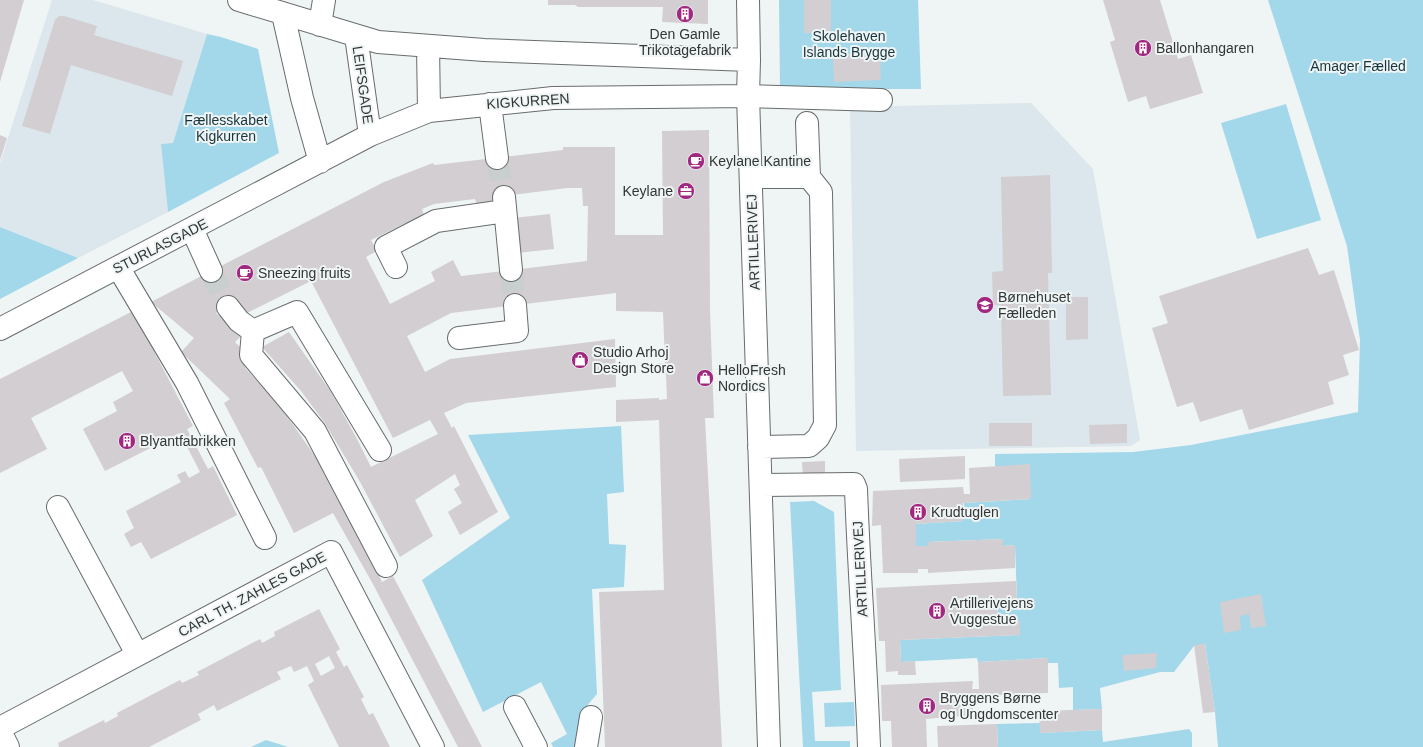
<svg xmlns="http://www.w3.org/2000/svg" width="1423" height="747" font-family="Arial,sans-serif">
<style>
.built{fill:#dbe7ec}
.green{fill:#a2d8ea}
.building{fill:#d2ced1;fill-rule:evenodd}
.lines{fill:none;stroke-linecap:round;stroke-linejoin:round}
.minor-tunnel{stroke:#c9cecf;stroke-width:22;stroke-dasharray:22 11;stroke-linecap:butt}
.minor-casing{stroke:#686c6d;stroke-width:24}
.minor{stroke:#fff;stroke-width:22}
.labels{text-anchor:middle;stroke-width:4;stroke-linejoin:round;paint-order:stroke}
.poi-label{font-size:14px;fill:#333535;stroke:#eff4f5;text-anchor:start}
.park-label{font-size:14px;fill:#17353e;stroke:#eff4f5}
.street-label{font-size:14px;fill:#333535;stroke:#eff4f5}
</style>
<rect width="100%" height="100%" fill="#eff4f5"/>
<path class="built" d="M52,0H93L207,34L173,143L161,144L168,212L78,258L0,227V163Z
M1031,103L1093,169L1140,440L1131,446L856,451L850,107Z"/>
<path class="green" d="M779,0H918L921,89H780Z
M1268,0H1423V747H1218L1215,712L1205,644L1194,646L1174,672H1160L1100,688L1102,709L1073,710V687L1059,688L1058,663H1048L1047,658L978,662L977,658L901,662L900,640L1020,635L1019,621L998,622L997,602L1017,600L1015,545L1003,546V539L928,542V546H916V524L963,521L964,503L1031,499L995,466V454L1133,452L1191,445L1358,412L1360,340L1347,246Z
M207,34L221,37L258,49L279,153L168,212L161,144L173,143Z
M1286,104L1321,220L1257,239L1221,123Z
M0,227L78,258L0,299Z
M621,426L624,492L607,494L609,544L626,545L624,587L592,589L597,694L585,708L583,711L578,747H553L551,743L567,734L541,682L483,712L422,580L510,518L468,435Z
M814,501L834,512L841,690L812,692L815,741H850V747H803L790,502Z
M854,702L855,726L825,727L824,703Z
M1040,723V733L1102,730L1103,742L1189,729L1192,733V747H998L997,724Z
M266,740L288,747H251Z"/>
<path class="building" d="M0,0H24L0,82Z
M548,0H708V24L662,22L663,7H578L575,5H548Z
M804,0H831V33H804Z
M1103,0H1160L1178,59L1191,55L1203,93L1150,109L1146,96L1128,102L1110,42L1115,40Z
M59,16H64L97,26L94,35L183,61L172,96L71,65L50,134L22,126L55,20Z
M880,52L881,80L834,82L833,54Z
M709,130L710,311L714,418H705L722,747H605L599,592L664,590L659,420L616,422V400L659,398V400L667,399L666,374H659L658,363H665L663,312L616,311V293L451,313L407,336L425,372L450,359L615,339L616,387L466,403L444,413L452,428L454,426L498,512L460,535L448,512L462,503L454,489L460,485L455,474L415,500L433,536L400,557L359,480L324,422L301,391L262,347L289,332L331,392L357,439L371,467L438,434L430,420L393,438L311,281L245,314L228,307L216,313L241,336L235,342L243,350L250,363L245,368L267,391L289,419L326,472L354,520L382,582L393,576L482,747H458L374,586L333,513L294,533L261,467L258,468L224,403L230,399L181,352L194,338L151,302L384,182L433,163L434,165L563,150V147H615V235H663L662,131ZM567,188H582L583,206H588L587,261L461,276L453,260L431,272L435,281L390,304L366,257L377,251L371,240L406,223L407,226L424,215L422,209L434,204L475,199L477,205L497,203V197Z
M0,135L7,138L0,160Z
M1050,175L1052,273H1048L1051,395L1003,396L1001,305H993L992,272L1003,271L1001,177Z
M550,214L554,249L517,253L513,218Z
M1308,248L1319,275L1334,270L1359,350L1343,355L1349,375L1328,382L1334,404L1249,430L1242,409L1200,422L1193,402L1177,407L1152,328L1168,323L1159,296Z
M1066,297H1088V339L1066,340Z
M133,311L193,426L187,429L208,469L213,466L237,515L151,559L141,542L131,547L124,534L134,528L126,511L181,482L177,475L185,471L189,478L200,472L180,433L105,471L83,429L117,411L113,402L133,391L122,371L31,418L47,449L0,473V379Z
M989,423H1032V446H989Z
M1127,424V443L1090,444L1089,425Z
M965,456V479L900,482L899,459Z
M825,461V475L803,477L802,462Z
M1030,464L1031,499L963,503V521L916,524V546H928L927,542L1003,539V546L1015,545V568L928,573V569H918V573H883L881,525L872,526L873,491L963,487L964,494H970L969,468Z
M1016,581L1017,600L997,602L998,622L1020,621V635L900,640L901,662L915,661L916,675H898V671L886,672L885,641H879L876,588Z
M1261,594L1266,626L1251,628L1249,614L1240,616L1241,630L1224,633L1220,602Z
M319,609L340,649L336,652L344,667L347,665L364,697L361,699L369,715L373,713L390,747H339L308,685L314,681L307,666L294,672L291,666L277,672L281,679L217,711L214,705L198,714L201,720L149,747H59L58,743L104,720L105,723L118,716L117,713L180,680L182,683L199,675L197,672L260,639L262,643L275,636L274,632ZM329,656L335,668L321,676L315,664Z
M1205,644L1215,712L1203,713L1194,645Z
M1157,653L1156,668L1124,671L1122,655Z
M1048,658V693L973,696V715L926,719L927,747H892L891,721H882L881,685L973,681L972,689H979L978,662Z
M1102,709V730L1040,733L1039,711Z
M997,724L998,747H938L937,726Z"/>
<g class="lines">
<path class="minor-tunnel" d="M497,158L504,196
M511,270L515,305
M211,271L228,307"/>
<defs>
<path id="minor" d="M239,0L378,42L484,50L749,60
M748,0L749,60L748,96L769,747
M283,14L302,98L320,162
M320,25L324,0
M356,36L370,135
M428,46L429,111
M490,104L497,158
M807,123L809,177
M751,177H809L821,192L825,425L818,438L809,446L759,447
M504,197L511,270
M192,229L211,271
M118,267L187,383L265,538
M396,267L386,247L436,221L505,211
M228,307L239,321L253,331L297,312L380,450
M0,329L370,135L429,111L553,98L748,96L881,100
M253,331L251,355L315,431L386,566
M459,338L517,331L515,305
M761,485L854,484L856,489C859,575 866,661 869,747
M58,507L137,654
M515,707L536,747
M0,728L331,552L433,747
M0,731L8,747
M586,747L591,717"/>
</defs>
<use href="#minor" class="minor-casing"/>
<use href="#minor" class="minor"/>
</g>
<defs>
<symbol id="building-disc" viewBox="-11 -11 22 22"><circle r="9.5" fill="#a02880" stroke="#eff4f5"/><path d="M-4-6H4V6H1V3H-1V6H-4ZM-2.5-4.3h1.7v1.8h-1.7ZM.8-4.3h1.7v1.8H.8ZM-2.5-1h1.7V.8h-1.7ZM.8-1h1.7V.8H.8Z" fill="#fff"/></symbol>
<symbol id="cafe-disc" viewBox="-11 -11 22 22"><circle r="9.5" fill="#a02880" stroke="#eff4f5"/><path d="M-5.5-4.5H6V0H3Q3 3.5 0 3.5H-2.5Q-5.5 3.5-5.5 0ZM3-3.2v2h1.7v-2ZM-6 4.5H4V6H-6Z" fill="#fff"/></symbol>
<symbol id="office-disc" viewBox="-11 -11 22 22"><circle r="9.5" fill="#a02880" stroke="#eff4f5"/><path d="M-6-3h4V-5.5h4V-3h4V5H-6ZM-1-4.5V-3h2v-1.5ZM-6 0V1H6V0Z" fill="#fff"/></symbol>
<symbol id="school-disc" viewBox="-11 -11 22 22"><circle r="9.5" fill="#a02880" stroke="#eff4f5"/><path d="M0-5L7-2L0 1L-7-2ZM-4 1L0 2.5L4 1V4Q0 6-4 4Z" fill="#fff"/></symbol>
<symbol id="shop-disc" viewBox="-11 -11 22 22"><circle r="9.5" fill="#a02880" stroke="#eff4f5"/><path d="M-5-2.5h2.3a2.7 3.5 0 0 1 5.4 0H5L5.5 6h-11ZM-1.5-2.5h3a1.5 2.3 0 0 0-3 0Z" fill="#fff"/></symbol>
</defs>
<g fill-rule="evenodd">
<use href="#building-disc" x="675" y="4" width="20" height="20"/>
<use href="#building-disc" x="1133" y="38" width="20" height="20"/>
<use href="#cafe-disc" x="686" y="151" width="20" height="20"/>
<use href="#office-disc" x="676" y="181" width="20" height="20"/>
<use href="#cafe-disc" x="235" y="263" width="20" height="20"/>
<use href="#school-disc" x="975" y="295" width="20" height="20"/>
<use href="#shop-disc" x="570" y="350" width="20" height="20"/>
<use href="#shop-disc" x="695" y="368" width="20" height="20"/>
<use href="#building-disc" x="117" y="431" width="20" height="20"/>
<use href="#building-disc" x="908" y="502" width="20" height="20"/>
<use href="#building-disc" x="927" y="601" width="20" height="20"/>
<use href="#building-disc" x="917" y="696" width="20" height="20"/>
</g>
<g class="labels">
<g class="poi-label">
<text x="685" y="39" text-anchor="middle">Den Gamle<tspan x="685" dy="16">Trikotagefabrik</tspan></text>
<text x="1156" y="53">Ballonhangaren</text>
<text x="709" y="166">Keylane Kantine</text>
<text x="673" y="196" text-anchor="end">Keylane</text>
<text x="258" y="278">Sneezing fruits</text>
<text x="998" y="302">Børnehuset<tspan x="998" dy="16">Fælleden</tspan></text>
<text x="593" y="357">Studio Arhoj<tspan x="593" dy="16">Design Store</tspan></text>
<text x="718" y="375">HelloFresh<tspan x="718" dy="16">Nordics</tspan></text>
<text x="140" y="446">Blyantfabrikken</text>
<text x="931" y="517">Krudtuglen</text>
<text x="950" y="608">Artillerivejens<tspan x="950" dy="16">Vuggestue</tspan></text>
<text x="940" y="703">Bryggens Børne<tspan x="940" dy="16">og Ungdomscenter</tspan></text>
</g>
<g class="park-label">
<text x="849" y="41">Skolehaven<tspan x="849" dy="16">Islands Brygge</tspan></text>
<text x="1358" y="71">Amager Fælled</text>
<text x="226" y="125">Fællesskabet<tspan x="226" dy="16">Kigkurren</tspan></text>
</g>
<g class="street-label">
<text transform="translate(363 85) rotate(82)" y="5">LEIFSGADE</text>
<text transform="translate(528 101) rotate(-4)" y="5">KIGKURREN</text>
<text transform="translate(753 242) rotate(-92)" y="5">ARTILLERIVEJ</text>
<text transform="translate(160 246) rotate(-27)" y="5">STURLASGADE</text>
<text transform="translate(860 569) rotate(-93)" y="5">ARTILLERIVEJ</text>
<text transform="translate(252 594) rotate(-28)" y="5">CARL TH. ZAHLES GADE</text>
</g>
</g>
</svg>
